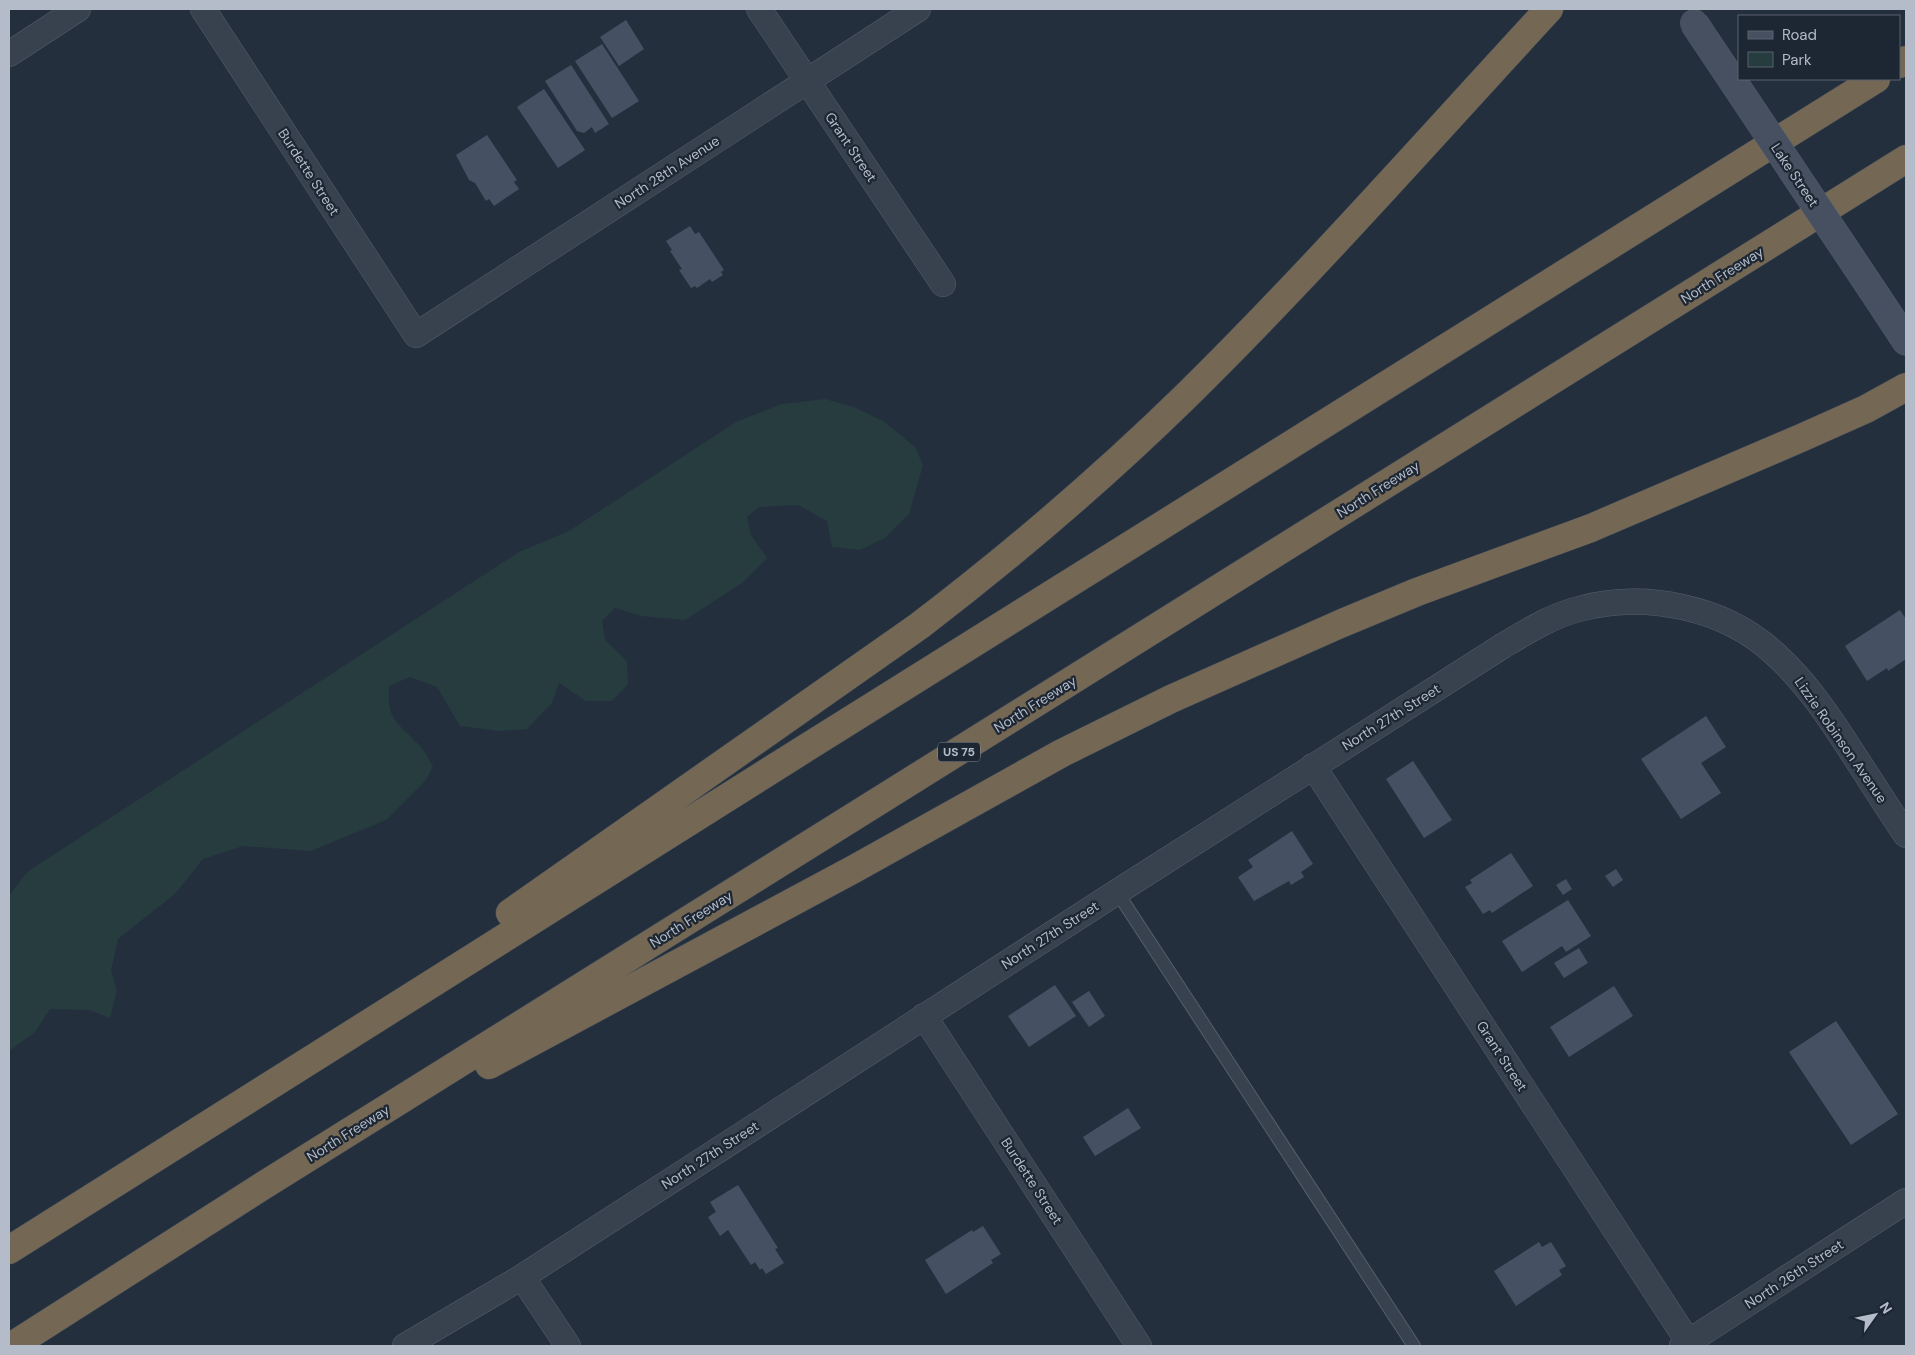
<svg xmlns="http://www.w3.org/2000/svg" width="1915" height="1355" font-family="'DM Sans',sans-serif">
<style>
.green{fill:#263c3f}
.building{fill:#455162}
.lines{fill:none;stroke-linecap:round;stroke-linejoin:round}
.service-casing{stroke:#565f6c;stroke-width:14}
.minor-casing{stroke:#565f6c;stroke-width:26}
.secondary-casing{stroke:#565f6c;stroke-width:29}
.motorway-casing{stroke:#434c59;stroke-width:29}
.service{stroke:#38414e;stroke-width:12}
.minor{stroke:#38414e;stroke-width:25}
.secondary{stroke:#465061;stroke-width:28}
.motorway{stroke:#746855;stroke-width:28}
.secondary-bridge-casing{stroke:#565f6c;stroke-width:29;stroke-linecap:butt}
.secondary-bridge{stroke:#465061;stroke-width:28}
.labels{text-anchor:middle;stroke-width:4.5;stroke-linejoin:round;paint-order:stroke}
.shield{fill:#1d2633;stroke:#878f9c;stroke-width:1}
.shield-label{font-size:12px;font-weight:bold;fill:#b4bcc9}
.street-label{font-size:14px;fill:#b4bcc9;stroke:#1d2633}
</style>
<rect width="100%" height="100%" fill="#242f3e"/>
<path class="green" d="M825,399L854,407L883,421L915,447L923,465L909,514L885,538L860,550L832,547L827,521L798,505L759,507L747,517L751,535L767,558L742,583L685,620L641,616L615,608L602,621L605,640L627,661L628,684L612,701H586L559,683L552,703L527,729L501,731L460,726L437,687L410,677L389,686C387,721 396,720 417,743C424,749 428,758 433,766L426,780L386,820L311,851L243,846L203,859L175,894L118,939L111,971L117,990L110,1018L89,1010L50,1009L35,1032L9,1051V896L27,872L519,552L569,531L736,422L782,404Z"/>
<path class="building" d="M626,20L644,49L619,66L600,37Z
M602,44L639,101L612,118L575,61Z
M571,65L609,124L595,133L592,127L584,133L577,131L545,81Z
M544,89L585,150L558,168L517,107Z
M487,135L517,180L514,182L519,189L494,206L489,199L486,201L475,183L469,180L456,155Z
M690,226L695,234L699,232L724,270L721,272L723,275L712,282L710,279L697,288L695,286L691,288L679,270L682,269L670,251L672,250L666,241Z
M1900,610L1906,619V659L1888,671L1887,668L1867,681L1845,646Z
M1706,716L1726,747L1701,763L1721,793L1681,819L1641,759Z
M1413,761L1452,820L1424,838L1386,779Z
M1292,831L1313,864L1301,872L1304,877L1291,885L1289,881L1254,901L1238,877L1253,867L1248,860Z
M1511,853L1533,886L1492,913L1490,910L1483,914L1465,887L1472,883L1470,880Z
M1616,869L1623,880L1613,887L1605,876Z
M1566,879L1572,889L1563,895L1556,885Z
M1568,900L1591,936L1566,952L1562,946L1522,972L1502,941Z
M1579,948L1588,963L1564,978L1554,963Z
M1055,985L1076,1016L1029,1047L1008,1016Z
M1614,986L1633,1016L1569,1057L1550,1027Z
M1089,991L1105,1016L1089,1027L1072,1002Z
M1836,1021L1898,1114L1851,1145L1789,1052Z
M1128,1108L1141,1128L1095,1156L1083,1137Z
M738,1185L778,1248L775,1249L784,1263L766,1274L762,1268L760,1270L755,1262L751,1265L728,1230L720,1236L708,1217L716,1212L710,1202Z
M983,1226L1001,1254L991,1260L993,1263L946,1294L925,1260L972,1230L973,1232Z
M1539,1242L1542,1247L1551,1242L1566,1266L1559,1270L1562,1275L1516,1306L1494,1271Z"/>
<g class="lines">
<defs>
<path id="service" d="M1117,892L1414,1346"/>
<path id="minor" d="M203,9L416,335L918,9
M759,9L943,284
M9,54L78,9
M1313,766L1691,1346
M924,1016L1139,1346
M522,1277L568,1346
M405,1346L522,1277L1117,892L1501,647C1526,632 1551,616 1579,609C1645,591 1725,607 1775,654C1805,681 1828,715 1850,749C1869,778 1887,807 1906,835
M1682,1346L1906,1201"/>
<path id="secondary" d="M1877,297L1906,341"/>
<path id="motorway" d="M1899,64L1906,60
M510,913L919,626C1012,555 1101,479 1185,397C1311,273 1429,139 1549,9
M489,1065L854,869L1062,753L1171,699L1340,624L1417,592L1591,528L1801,438L1866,409L1906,387
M9,1250L809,746L1876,79
M12,1346L261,1187L1906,159"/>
</defs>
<use href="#service" class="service-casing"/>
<use href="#minor" class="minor-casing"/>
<use href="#secondary" class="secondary-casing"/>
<use href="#motorway" class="motorway-casing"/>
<use href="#service" class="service"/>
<use href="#minor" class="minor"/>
<use href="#secondary" class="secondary"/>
<use href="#motorway" class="motorway"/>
<defs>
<path id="secondary-bridge" d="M1694,23L1877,297"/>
</defs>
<use href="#secondary-bridge" class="secondary-bridge-casing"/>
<use href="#secondary-bridge" class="secondary-bridge"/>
</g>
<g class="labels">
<rect class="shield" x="938" y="742.5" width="42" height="19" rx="4"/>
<g class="shield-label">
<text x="959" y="756">US 75</text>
</g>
<g class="street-label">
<text transform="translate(851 147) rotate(56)" y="5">Grant Street</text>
<text transform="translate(309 172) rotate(57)" y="5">Burdette Street</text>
<text transform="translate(667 172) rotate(-33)" y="5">North 28th Avenue</text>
<text transform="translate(1795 175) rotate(56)" y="5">Lake Street</text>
<text transform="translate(1722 275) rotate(-32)" y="5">North Freeway</text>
<text transform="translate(1378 489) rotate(-32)" y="5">North Freeway</text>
<text transform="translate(1035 704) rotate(-32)" y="5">North Freeway</text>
<text transform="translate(1391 717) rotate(-32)" y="5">North 27th Street</text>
<text transform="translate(1841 740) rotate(55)" y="5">Lizzie Robinson Avenue</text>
<text transform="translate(691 919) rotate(-32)" y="5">North Freeway</text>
<text transform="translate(1050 935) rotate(-33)" y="5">North 27th Street</text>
<text transform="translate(1502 1056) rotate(57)" y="5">Grant Street</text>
<text transform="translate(348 1133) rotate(-32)" y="5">North Freeway</text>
<text transform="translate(710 1155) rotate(-33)" y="5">North 27th Street</text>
<text transform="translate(1032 1181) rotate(57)" y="5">Burdette Street</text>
<text transform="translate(1794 1274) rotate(-33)" y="5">North 26th Street</text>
</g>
</g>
<rect width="1915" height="1355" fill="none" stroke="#b4bcc9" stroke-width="20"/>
<rect x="1738" y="15" width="162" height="65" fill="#1d2633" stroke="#59626f"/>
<rect x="1748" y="31" width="25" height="8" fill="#465061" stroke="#59626f"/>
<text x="1782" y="40" font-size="15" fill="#b4bcc9">Road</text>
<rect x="1748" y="52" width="25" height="15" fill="#263c3f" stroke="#59626f"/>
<text x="1782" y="65" font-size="15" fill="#b4bcc9">Park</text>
<g transform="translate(1875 1315) rotate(57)" stroke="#1d2633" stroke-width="4" paint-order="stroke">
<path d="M0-4L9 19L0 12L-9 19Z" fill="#b4bcc9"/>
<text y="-8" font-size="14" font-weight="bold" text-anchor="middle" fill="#b4bcc9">N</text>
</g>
</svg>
